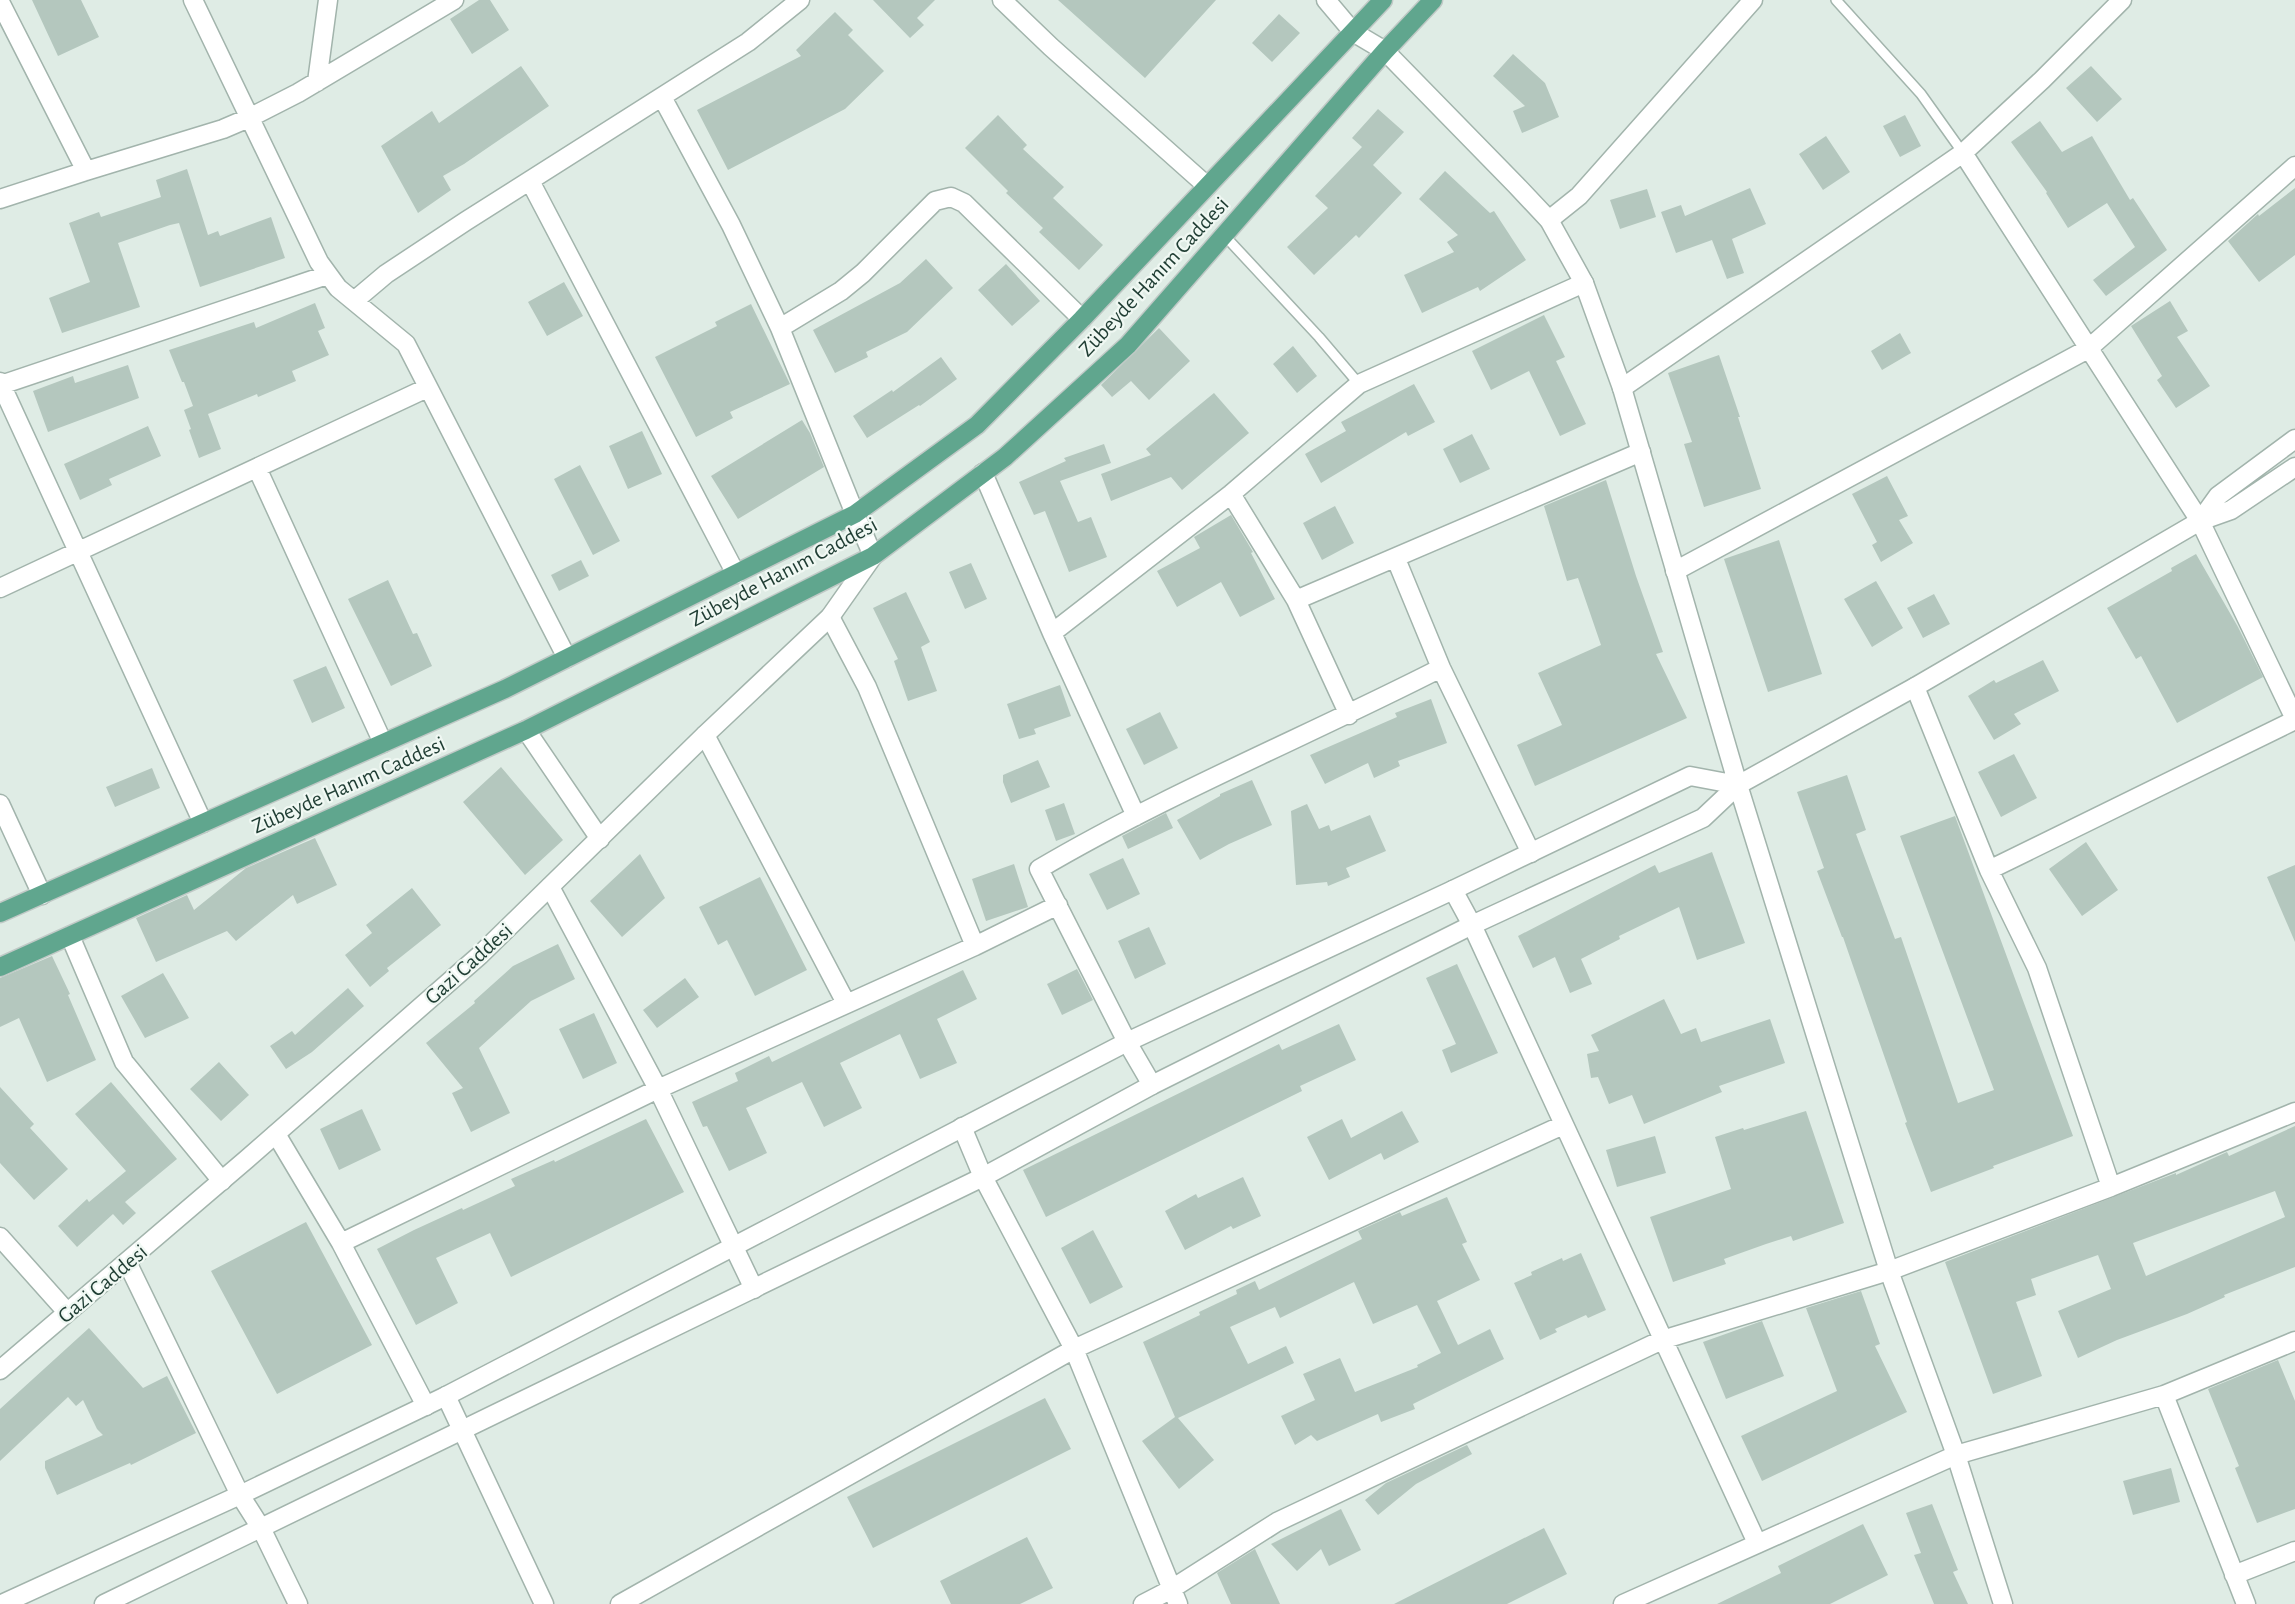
<svg xmlns="http://www.w3.org/2000/svg" width="2295" height="1604" font-family="'Alegreya Sans',sans-serif">
<style>
.building{fill:#b4c7be;fill-rule:evenodd}
.lines{fill:none;stroke-linecap:round;stroke-linejoin:round}
.service-casing{stroke:#a2b4ac;stroke-width:12}
.minor-casing{stroke:#a2b4ac;stroke-width:21}
.tertiary-casing{stroke:#a2b4ac;stroke-width:21}
.primary-casing{stroke:#c0c9c6;stroke-width:21}
.service{stroke:#fff;stroke-width:9}
.minor{stroke:#fff;stroke-width:18}
.tertiary{stroke:#fff;stroke-width:18}
.primary{stroke:#60a68e;stroke-width:18}
.labels{text-anchor:middle;stroke-width:4.5;stroke-linejoin:round;paint-order:stroke}
.street-label{font-size:22px;fill:#1f3d33;stroke:#f0f8f3}
</style>
<rect width="100%" height="100%" fill="#dfece5"/>
<path class="building" d="M32,0H81L99,37L58,56Z
M479,0H490L509,30L472,54L450,19Z
M873,0H935L917,18L924,25L910,38Z
M1058,0H1216L1145,78Z
M835,12L853,30L848,35L884,71L845,109L728,170L697,110L801,56L796,50Z
M1279,14L1300,33L1272,62L1252,43Z
M1513,54L1545,83L1559,117L1522,133L1513,111L1525,106L1493,76Z
M521,66L549,106L464,164L443,176L451,190L418,213L381,146L432,111L439,123Z
M2091,66L2122,99L2097,122L2066,88Z
M1378,109L1404,132L1373,165L1402,193L1359,238L1356,235L1314,275L1287,247L1328,208L1315,196L1362,147L1352,138Z
M998,115L1027,145L1023,149L1064,187L1053,198L1103,245L1079,270L1039,232L1043,228L1006,193L1008,191L965,148Z
M1905,115L1921,146L1900,157L1883,126Z
M2040,121L2062,152L2092,136L2130,200L2133,198L2167,250L2106,296L2093,280L2135,247L2107,203L2068,228L2046,193L2047,192L2011,142Z
M1826,136L1850,172L1823,190L1799,154Z
M187,169L208,235L218,231L220,236L271,217L285,258L200,287L179,223L170,225L118,243L140,307L62,333L49,298L90,282L69,223L99,212L101,217L161,197L156,180Z
M1445,171L1490,213L1494,211L1526,260L1480,291L1478,287L1422,313L1404,275L1454,252L1447,242L1458,235L1419,199Z
M1750,188L1766,224L1732,239L1744,273L1727,279L1712,240L1676,253L1661,212L1681,205L1685,216Z
M2295,188V255L2259,282L2228,241L2258,214L2259,216Z
M1647,189L1656,217L1620,229L1610,200Z
M926,259L953,288L907,332L866,352L868,357L835,373L813,330L900,283Z
M1006,264L1040,301L1012,326L978,290Z
M564,282L583,316L547,336L528,302Z
M2170,301L2188,331L2177,337L2210,386L2176,408L2157,380L2162,376L2131,326Z
M315,303L325,328L318,331L329,355L292,371L296,381L258,397L257,394L208,414L221,449L199,458L189,430L191,429L184,410L193,406L184,382H182L169,350L254,322L256,328Z
M751,304L790,384L730,412L733,418L696,437L655,357L717,326L715,322Z
M1544,315L1565,357L1556,361L1586,424L1560,436L1529,371L1491,390L1472,351Z
M1159,328L1190,361L1149,400L1131,381L1112,397L1101,385Z
M1900,333L1911,353L1882,370L1871,351Z
M1293,346L1317,376L1297,393L1273,364Z
M1719,355L1740,417H1738L1761,489L1704,507L1684,444L1692,442L1668,373Z
M941,357L957,379L920,406L919,405L867,438L853,416L892,390L893,392Z
M128,365L139,398L48,432L33,391L73,376L75,383Z
M1414,384L1435,422L1408,436L1406,432L1321,483L1305,454L1346,431L1341,422Z
M1214,393L1249,433L1182,490L1171,477L1111,501L1101,474L1151,455L1146,449Z
M802,420L810,433L824,467L738,519L711,476Z
M148,426L161,456L109,479L112,485L80,500L64,464Z
M642,431L662,474L628,489L609,446Z
M1472,434L1490,469L1460,483L1443,449Z
M1104,444L1111,463L1060,481L1078,522L1091,517L1107,557L1069,572L1045,511L1034,515L1019,482L1066,461L1064,458Z
M580,465L620,541L593,555L554,479Z
M1887,476L1908,516L1899,520L1913,543L1881,562L1872,545L1877,542L1852,494Z
M1606,480L1636,576L1663,652L1656,654L1687,718L1535,786L1517,745L1562,725L1538,673L1601,645L1578,578L1567,581L1544,506Z
M1335,506L1354,543L1322,560L1303,523Z
M1231,515L1253,552L1251,553L1275,599L1240,617L1221,582L1177,607L1157,571L1200,548L1194,537Z
M1779,540L1822,674L1768,692L1724,559Z
M2196,554L2238,627L2263,677L2177,723L2141,656L2136,659L2107,608L2172,571L2171,568Z
M581,560L589,576L559,591L551,575Z
M971,563L987,599L965,609L949,572Z
M388,580L413,634L417,633L432,666L391,686L348,599Z
M1876,581L1903,628L1872,647L1844,599Z
M906,592L930,642L921,647L937,691L908,701L894,661L898,659L873,608Z
M1934,594L1950,624L1923,638L1907,608Z
M2043,660L2059,691L2014,714L2021,724L1994,740L1968,696L1994,680L1996,683Z
M326,666L345,708L312,723L293,680Z
M1060,685L1071,716L1034,729L1036,734L1019,739L1007,704Z
M1431,699L1447,743L1398,761L1400,766L1374,778L1368,763L1325,784L1310,755L1397,717L1395,713Z
M1160,712L1178,748L1144,765L1126,729Z
M2014,754L2037,798L2001,817L1978,772Z
M1038,760L1050,787L1011,803L1003,782V775Z
M501,767L563,840L525,875L463,802Z
M152,768L160,788L115,807L106,787Z
M1847,775L1866,830L1856,834L1895,939L1901,937L1958,1103L1994,1090L1900,836L1955,816L2073,1136L1993,1166L1994,1168L1931,1192L1905,1123L1907,1122L1843,937H1842L1817,871L1824,868L1797,792Z
M1252,780L1272,825L1229,844L1200,860L1177,820L1220,796V794Z
M1064,803L1075,834L1056,841L1045,810Z
M1307,804L1319,829L1329,825L1331,831L1370,815L1386,851L1346,868L1350,877L1328,886L1327,882L1296,885L1291,811Z
M1166,813L1173,828L1128,849L1122,836Z
M315,838L337,885L297,904L293,895L236,941L227,931L156,962L136,918L187,895L194,910L246,868Z
M2086,842L2118,890L2082,916L2049,869Z
M1712,852L1745,943L1697,960L1679,907L1619,936L1620,939L1581,959L1592,984L1570,993L1555,957L1533,968L1518,936L1655,865L1659,873Z
M640,854L665,898L622,937L590,901Z
M1123,858L1140,894L1107,910L1089,874Z
M1014,864L1028,907L986,921L972,879Z
M2295,865V942L2267,877Z
M760,877L807,970L755,996L727,940L718,945L699,907Z
M412,888L441,925L387,968L389,971L370,987L345,955L372,933L366,925Z
M1149,927L1166,964L1135,979L1118,941Z
M558,944L575,979L531,1001L479,1048L510,1113L471,1132L452,1093L463,1088L426,1043L475,1003L474,1001L513,966Z
M52,956L70,994L68,995L96,1060L47,1082L19,1018L0,1027V978Z
M1457,964L1498,1053L1451,1073L1442,1050L1456,1044L1426,978Z
M1077,969L1093,1000L1062,1015L1047,984Z
M963,970L977,999L937,1019L957,1063L920,1079L900,1034L840,1063L862,1108L824,1127L802,1082L746,1108L767,1153L729,1171L707,1126L703,1127L692,1102L738,1081L735,1073L769,1056L772,1062Z
M163,973L189,1018L145,1038L121,996Z
M685,978L699,997L657,1028L643,1010Z
M348,988L364,1006L312,1052L286,1069L270,1046L292,1031L295,1035Z
M1664,999L1681,1034L1696,1028L1701,1042L1770,1019L1785,1063L1719,1086L1722,1092L1644,1124L1632,1095L1609,1104L1598,1077L1591,1078L1587,1054L1599,1051L1591,1035Z
M594,1013L617,1063L583,1079L559,1029Z
M1339,1024L1356,1060L1300,1086L1302,1091L1046,1217L1023,1170L1279,1044L1282,1050Z
M219,1062L249,1095L221,1121L190,1089Z
M111,1082L177,1159L125,1202L136,1213L123,1225L113,1214L77,1247L58,1226L87,1199L89,1202L126,1171L75,1114Z
M0,1087L34,1124L30,1128L68,1169L34,1200L0,1163Z
M362,1109L381,1150L339,1170L320,1129Z
M1402,1111L1419,1142L1384,1160L1381,1153L1329,1180L1307,1137L1342,1119L1351,1138Z
M1806,1111L1844,1223L1793,1241L1791,1236L1766,1244L1724,1259L1726,1264L1673,1282L1650,1217L1731,1189L1715,1137L1743,1128L1744,1130Z
M646,1119L684,1192L511,1277L490,1233L436,1258L458,1303L416,1325L377,1249L414,1230L462,1208L463,1210L515,1186L511,1179L554,1160L555,1162Z
M2295,1126V1267L2224,1295L2225,1297L2187,1314L2117,1340L2078,1358L2058,1311L2111,1289L2098,1255L2031,1279L2036,1295L2016,1302L2042,1376L1993,1394L1945,1262L2176,1173V1175L2227,1152L2229,1156ZM2275,1191L2285,1217L2146,1276L2133,1243Z
M1655,1136L1666,1173L1617,1187L1606,1150Z
M1243,1177L1261,1216L1233,1229L1231,1226L1185,1250L1165,1211L1196,1194L1198,1198Z
M1447,1197L1467,1242L1462,1244L1480,1280L1437,1301L1458,1345L1490,1329L1504,1359L1413,1404L1415,1409L1381,1422L1378,1414L1317,1441L1311,1435L1295,1445L1281,1416L1315,1400L1303,1374L1340,1358L1355,1392L1418,1367L1417,1365L1441,1353L1417,1305L1373,1324L1354,1282L1280,1318L1275,1307L1230,1327L1248,1364L1286,1346L1294,1363L1178,1418L1214,1460L1179,1489L1142,1441L1175,1417L1143,1342L1200,1315L1199,1312L1237,1294L1236,1290L1255,1281L1259,1290L1362,1239L1358,1231L1400,1212L1402,1216Z
M306,1222L372,1345L277,1394L211,1271Z
M1093,1230L1123,1287L1090,1304L1061,1248Z
M1581,1253L1606,1310L1588,1318L1586,1315L1555,1329L1557,1332L1540,1340L1514,1283L1532,1275L1531,1272L1562,1258L1563,1261Z
M1861,1291L1880,1344L1875,1346L1907,1412L1762,1481L1741,1436L1837,1391L1806,1308Z
M1762,1321L1784,1376L1726,1399L1703,1342Z
M89,1328L143,1388L167,1376L196,1433L131,1465L130,1463L57,1495L45,1468V1461L103,1435L97,1429L83,1400L76,1406L68,1397L0,1461V1409Z
M2278,1360L2295,1401V1509L2257,1523L2235,1468L2239,1466L2208,1389Z
M1045,1398L1071,1449L873,1548L847,1497Z
M1467,1445L1472,1454L1416,1484L1378,1515L1365,1500L1386,1483Z
M2171,1468L2180,1502L2133,1515L2123,1481Z
M1932,1504L1958,1570L1953,1572L1968,1604H1934L1914,1555L1921,1553L1906,1513Z
M1341,1509L1361,1550L1329,1566L1321,1549L1297,1571L1271,1544Z
M1863,1524L1888,1575L1830,1604H1717L1781,1573L1778,1566Z
M1544,1528L1567,1574L1507,1604H1394Z
M1027,1537L1053,1588L1020,1604H951L940,1581Z
M1255,1549L1280,1604H1231L1217,1573Z"/>
<g class="lines">
<defs>
<path id="service" d="M1836,0L1921,94L1963,153
M1224,235L1319,337L1359,384"/>
<path id="minor" d="M193,0L319,262L338,288L406,344L567,658
M1002,0L1051,47L1207,186
M1326,0L1353,32
M0,2L86,171
M317,82L328,0
M662,97L731,225L780,328L855,514
M1963,153L2200,521L2295,719
M530,181L736,574
M0,199L86,171L223,129L251,117L298,93L454,0
M1549,220L1579,196L1753,0
M354,301L386,274L466,221L748,42L800,0
M780,328L841,291L863,273L935,201L951,197L964,203L1082,319
M0,382L203,823
M1,385L327,275
M1622,388L1963,153L2042,80L2122,0
M257,468L383,743
M983,473L1052,633L1136,816
M1231,494L1296,600L1349,715
M1396,559L1441,668L1531,853
M1675,571L2088,349L2295,166
M0,588L427,388
M1296,600L1641,452
M830,617L867,687L975,946
M1052,633L1231,494L1359,384L1584,283
M1915,687L1989,870L2037,968L2111,1187
M526,730L600,839
M705,735L846,1003
M0,804L42,895
M1989,870L2295,720
M550,887L658,1089L754,1289
M1453,890L1472,925L1757,1543
M70,936L124,1062L222,1181
M1152,1085L1127,1042L1039,869C1168,793 1308,736 1441,668
M962,1127L983,1177L1074,1349L1178,1604
M276,1134L341,1243L426,1406
M0,1237L67,1312
M341,1243L658,1089L975,946L1058,905
M127,1262L240,1495L261,1528L298,1604
M2164,1395L2246,1604
M446,1396L544,1604
M2234,1575L2295,1551
M620,1604L1074,1349L1563,1125
M1143,1604L1170,1590L1277,1522L1662,1340L1889,1271L2111,1187L2295,1112
M1623,1604L1956,1455L2164,1395L2295,1341"/>
<path id="tertiary" d="M1353,32L1385,51L1516,185L1549,220L1584,283L1622,388L1738,785L1889,1271L1956,1455L2003,1604
M2200,521L2218,496L2295,439
M1738,785L1915,687L2200,521L2231,510L2295,467
M0,1370L247,1159L480,955L705,735L830,617L873,556L855,514
M2,1604L240,1495L446,1396L1127,1042L1453,890L1690,776L1738,785L1703,818L1472,925L1152,1085L983,1177L104,1604"/>
<path id="primary" d="M0,913L505,689L855,514L977,425L1082,319L1383,0
M0,967L526,730L873,556L1005,457L1128,345L1385,51L1433,0"/>
</defs>
<use href="#service" class="service-casing"/>
<use href="#minor" class="minor-casing"/>
<use href="#tertiary" class="tertiary-casing"/>
<use href="#primary" class="primary-casing"/>
<use href="#service" class="service"/>
<use href="#minor" class="minor"/>
<use href="#tertiary" class="tertiary"/>
<use href="#primary" class="primary"/>
</g>
<g class="labels">
<g class="street-label">
<text transform="translate(1153 276) rotate(-47)" y="8">Zübeyde Hanım Caddesi</text>
<text transform="translate(783 571) rotate(-28)" y="8">Zübeyde Hanım Caddesi</text>
<text transform="translate(348 784) rotate(-24)" y="8">Zübeyde Hanım Caddesi</text>
<text transform="translate(468 963) rotate(-42)" y="8">Gazi Caddesi</text>
<text transform="translate(102 1283) rotate(-40)" y="8">Gazi Caddesi</text>
</g>
</g>
</svg>
